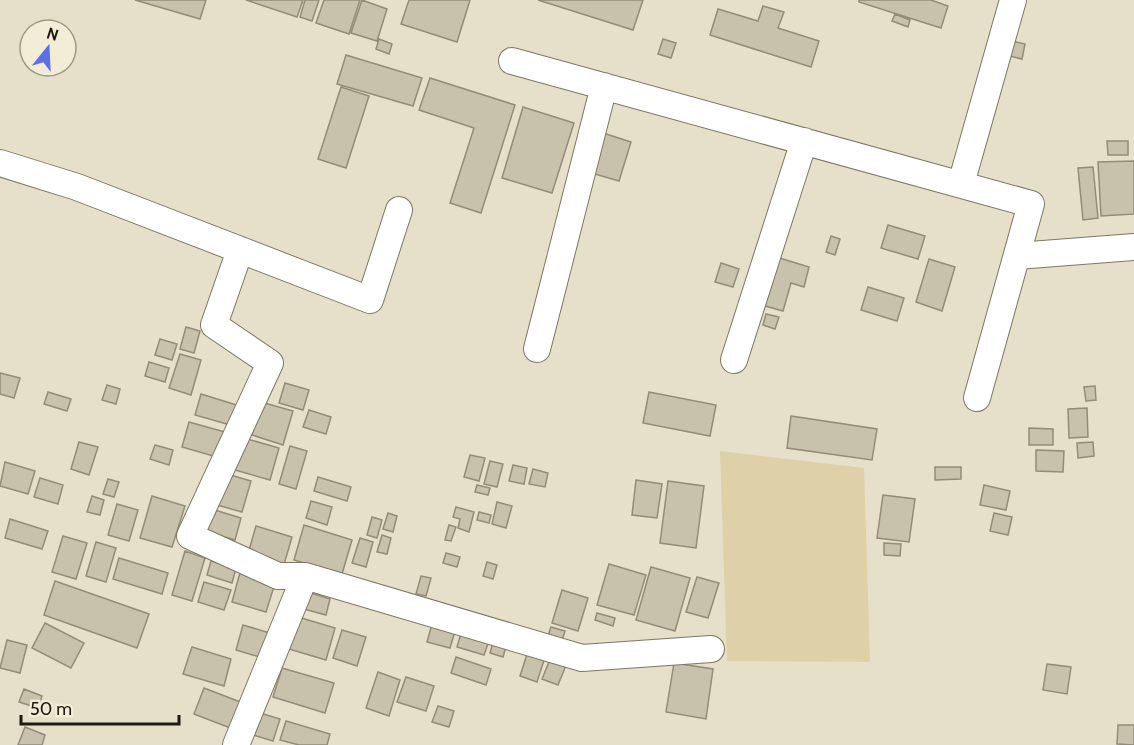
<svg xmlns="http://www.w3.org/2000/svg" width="1134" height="745" font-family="Cabin,sans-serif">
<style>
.green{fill:#ded1a7}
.building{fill:#c8c1ac;stroke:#938c78;stroke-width:1.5}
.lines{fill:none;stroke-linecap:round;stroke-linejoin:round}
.street-casing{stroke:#7d7764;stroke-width:28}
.street{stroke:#fff;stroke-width:26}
</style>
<rect width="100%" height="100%" fill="#e6dfca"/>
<path class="green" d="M720,451L864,468L870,662L727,661Z"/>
<path class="building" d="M135,0H206L200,19Z
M246,0H303L297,17Z
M305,0H319L312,21L300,17Z
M324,0H360L349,34L316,23Z
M362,0L387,9L377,41L351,33Z
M409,0H470L457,42L401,24Z
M538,0H643L633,30Z
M859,0H931L948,6L941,28L859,2Z
M763,6L784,12L778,28L819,41L811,67L710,35L718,9L758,21Z
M895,14L910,20L908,27L892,21Z
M379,39L392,44L389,54L376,49Z
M663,39L676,43L671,58L658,54Z
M1012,41L1025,44L1022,59L1009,56Z
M346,55L422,78L413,106L337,84Z
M430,78L515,105L481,213L450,203L474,128L419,110Z
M341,87L369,96L346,168L318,159Z
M523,107L574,123L552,193L502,178Z
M600,132L631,142L619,181L588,172Z
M1107,141H1128V155H1108Z
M1134,161V214L1101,216L1098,162Z
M1093,167L1098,218L1083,220L1078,168Z
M888,225L925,236L918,259L881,248Z
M831,236L840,239L835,255L826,252Z
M773,256L809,267L804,287L791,283L783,311L758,304Z
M929,259L955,267L942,311L916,302Z
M721,263L739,269L733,287L715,282Z
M868,287L904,298L897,321L861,310Z
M766,314L779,317L775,329L763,325Z
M186,327L200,331L194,353L180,349Z
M160,339L177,344L172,360L155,355Z
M180,354L201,360L191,395L169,388Z
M149,362L169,368L165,382L145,376Z
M0,373L20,378L14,398L0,394Z
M285,383L309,390L303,410L279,403Z
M107,385L120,389L116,404L102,400Z
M1095,386L1096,400L1086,401L1084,387Z
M48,392L71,399L67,411L44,404Z
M649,392L716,405L710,436L643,423Z
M201,394L240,406L234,426L195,415Z
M261,402L293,411L283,445L252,435Z
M1087,408L1088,437L1069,438L1068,409Z
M309,410L331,417L326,434L303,427Z
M791,416L877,429L872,460L787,448Z
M189,422L225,432L217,457L182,447Z
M1029,428L1053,429V445H1029Z
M244,438L279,448L270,480L235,470Z
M79,442L98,447L89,475L71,469Z
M1093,442L1094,456L1078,458L1077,443Z
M155,445L173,450L169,465L150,459Z
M290,446L307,451L296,489L279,484Z
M1036,450L1064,451L1063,472L1036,471Z
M470,455L485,458L479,481L464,477Z
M490,461L503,464L497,487L484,484Z
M5,462L35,471L28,494L0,486Z
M513,465L527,468L524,484L509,481Z
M935,467H961V479L935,480Z
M533,469L548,473L545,487L529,484Z
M227,474L251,481L242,512L217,505Z
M318,477L351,487L347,501L314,491Z
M40,478L63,485L58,504L34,497Z
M108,479L119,482L114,497L103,494Z
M636,480L662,484L657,518L632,515Z
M668,481L704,486L696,548L660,543Z
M477,485L490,488L488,495L475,492Z
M984,485L1010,491L1006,510L980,505Z
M883,495L915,499L909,542L877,538Z
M92,496L104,500L100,515L87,512Z
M152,496L185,506L172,547L140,538Z
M311,501L332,507L327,525L306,518Z
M497,502L512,506L506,528L492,524Z
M117,504L138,510L129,541L108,535Z
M456,507L474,512L469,532L458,528L460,519L453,517Z
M208,508L241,518L235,540L201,530Z
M479,512L491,515L489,523L477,520Z
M388,513L397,516L393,532L383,529Z
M994,513L1012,517L1008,535L990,531Z
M372,517L382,520L377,538L367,535Z
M10,519L48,531L42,549L5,538Z
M304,525L352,540L342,574L294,560Z
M449,525L456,527L451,541L445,540Z
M256,526L292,537L283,568L247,557Z
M382,535L391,538L387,554L377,552Z
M63,536L87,543L76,579L52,572Z
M360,538L373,542L366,567L352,563Z
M96,542L116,548L106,582L86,576Z
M884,543L901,544L900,556L884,555Z
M185,551L205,558L192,601L172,595Z
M446,553L460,557L457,567L443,563Z
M119,558L168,573L162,594L113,579Z
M211,561L236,568L232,583L207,575Z
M487,562L497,565L493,579L483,576Z
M609,564L646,575L634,615L597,605Z
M651,567L690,578L675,631L636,620Z
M241,569L276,580L266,612L232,602Z
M421,576L431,578L426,596L416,594Z
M697,577L719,583L708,618L686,612Z
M55,581L149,614L137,648L44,615Z
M204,582L231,590L224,610L198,602Z
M562,590L588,598L578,631L552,623Z
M305,591L330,599L326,615L300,608Z
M597,613L615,618L613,626L595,620Z
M298,617L335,628L326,660L289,649Z
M45,623L84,643L71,668L32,648Z
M432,624L455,631L450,648L427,642Z
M243,625L270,633L263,658L236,650Z
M551,627L565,631L562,640L548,636Z
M342,630L366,637L357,666L333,658Z
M462,630L490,638L484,655L457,647Z
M494,639L507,643L503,657L490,653Z
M7,640L27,645L20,673L0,668Z
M192,647L231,659L224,686L183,674Z
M528,651L545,657L537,682L520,676Z
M456,657L491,669L486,685L451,673Z
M551,657L567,663L558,685L542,679Z
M674,663L713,669L706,719L666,712Z
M1047,664L1071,667L1067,694L1043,690Z
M282,668L334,683L325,713L273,697Z
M378,672L400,680L389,716L366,708Z
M406,677L434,686L426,711L397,702Z
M204,688L243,703L233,729L194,714Z
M24,689L42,696L38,708L19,702Z
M438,706L454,711L449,727L432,722Z
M260,713L280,719L273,741L253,735Z
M286,721L330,734L327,745H299L280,740Z
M1118,725H1134V745L1117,744Z
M25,727L45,735L42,745H18Z"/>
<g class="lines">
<defs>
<path id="street" d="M512,61L1031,204L977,398
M0,163L77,187L370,300L399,210
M961,184L1013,0
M240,250L214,325L270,363L190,536L278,576H305
M1017,256L1134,247
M537,349L604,86
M734,360L804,141
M236,745L305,576L582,658L711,649"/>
</defs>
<use href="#street" class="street-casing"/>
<use href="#street" class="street"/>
</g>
<g transform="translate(48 48) rotate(18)"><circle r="28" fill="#f3ecd7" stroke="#9d9888" stroke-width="1.5"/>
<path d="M0-4.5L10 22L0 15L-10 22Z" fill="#5b70e7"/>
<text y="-9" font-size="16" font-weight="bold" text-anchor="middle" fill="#1c1a12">N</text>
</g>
<path d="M21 715v9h158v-9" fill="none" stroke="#1c1a12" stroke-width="3"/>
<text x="30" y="715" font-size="18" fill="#1c1a12" stroke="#f3ecd7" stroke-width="4.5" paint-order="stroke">50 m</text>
</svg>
